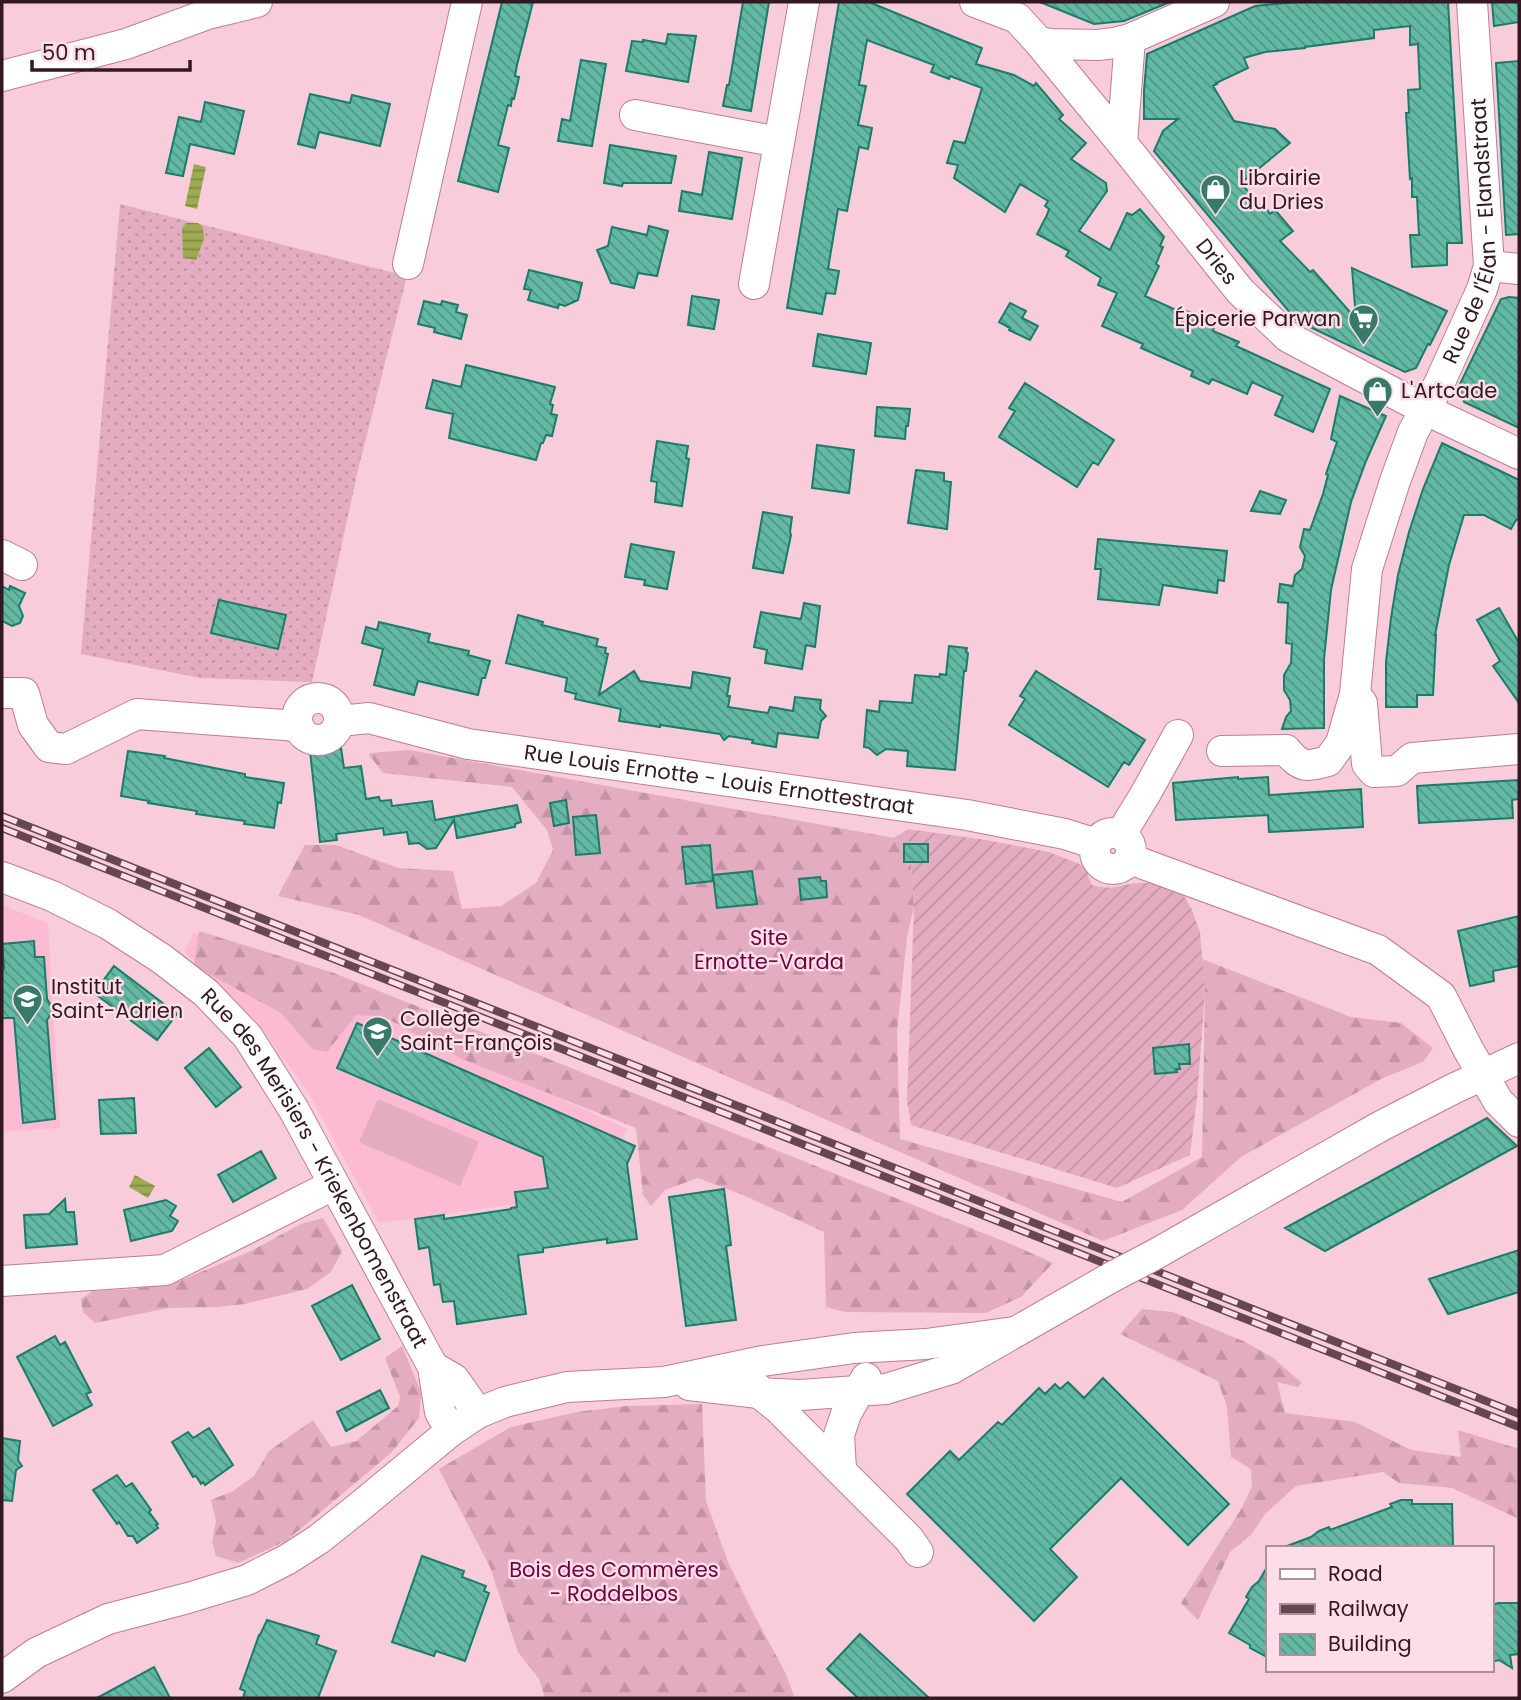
<svg xmlns="http://www.w3.org/2000/svg" width="1521" height="1700" font-family="Poppins,sans-serif">
<style>
.built{fill:#fcbbd2}
.grass{fill:url(#grass-dots)}
.forest{fill:url(#forest-firs)}
.garden{fill:url(#garden-furrows)}
.pitch{fill:#e4acc0}
.water{fill:url(#water-rules)}
.building{fill:url(#building-back-hatch);stroke:#1a7c69;stroke-width:2}
.lines{fill:none;stroke-linecap:round;stroke-linejoin:round}
.minor-casing{stroke:#c07b94;stroke-width:32}
.minor{stroke:#fff;stroke-width:30}
.rail-casing{stroke:#664651;stroke-width:8}
.rail{stroke:#fddee8;stroke-width:5;stroke-dasharray:16;stroke-linecap:butt}
.minor-bridge-casing{stroke:#c07b94;stroke-width:32;stroke-linecap:butt}
.minor-bridge{stroke:#fff;stroke-width:30}
.labels{text-anchor:middle;stroke-width:5;stroke-linejoin:round;paint-order:stroke}
.poi-label{font-size:21px;fill:#331822;stroke:#fddee8;text-anchor:start}
.street-label{font-size:21px;fill:#331822;stroke:#fddee8}
.park-label{font-size:21px;fill:#6f013e;stroke:#fddee8}
</style>
<defs>
<pattern id="grass-dots" width="8" height="8" patternUnits="userSpaceOnUse" patternTransform="scale(1.75)"><rect width="8" height="8" fill="#e4acc0"/><path d="M2 2h.1M6 6h.1" fill="none" stroke="#c493a5" stroke-width="1.8" stroke-linecap="round"/></pattern>
<pattern id="forest-firs" width="22" height="20" patternUnits="userSpaceOnUse" patternTransform="scale(1.75)"><rect width="22" height="20" fill="#e4acc0"/><path d="M5 1l3.5 6h-7zM16 11l3.5 6h-7z" fill="#c493a5"/></pattern>
<pattern id="garden-furrows" width="10" height="10" patternUnits="userSpaceOnUse" patternTransform="scale(1.75)"><rect width="10" height="10" fill="#e4acc0"/><path d="M-1 1l2-2M0 10L10 0M9 11l2-2" fill="none" stroke="#c493a5"/></pattern>
<pattern id="water-rules" width="6" height="5" patternUnits="userSpaceOnUse" patternTransform="scale(1.75)"><rect width="6" height="5" fill="#9daa52"/><path d="M0 2.5h6" fill="none" stroke="#818944"/></pattern>
<pattern id="building-back-hatch" width="6" height="6" patternUnits="userSpaceOnUse" patternTransform="scale(1.75)"><rect width="6" height="6" fill="#62b9a4"/><path d="M-1 5l2 2M0 0l6 6M5-1l2 2" fill="none" stroke="#519585"/></pattern>
</defs>
<rect width="100%" height="100%" fill="#f9ccdb"/>
<path class="built" d="M2,905L48,923L60,1128L2,1132Z
M193,932L627,1129L604,1181L601,1195L511,1208L510,1205L379,1223L309,1094L257,1022L185,952Z"/>
<path class="grass" d="M120,204L407,276L358,470L312,682L200,678L81,654Z"/>
<path class="forest" d="M409,750L894,838L908,829L914,906L907,938L897,1031L900,1139L1122,1202L1202,1157L1205,992L1202,959L1351,1017L1401,1023L1433,1048L1423,1062L1383,1078L1241,1157L1182,1210L1103,1241L359,915L278,896L305,845H336L398,868L453,871L462,909L501,906L536,883L553,850L547,830L512,787L383,773L369,755L370,753Z
M199,931L334,973L1018,1247L1053,1263L1021,1297L986,1313L845,1312L826,1307L824,1232L743,1195L698,1178L665,1190L651,1206L643,1195L636,1128L462,1059L384,1017L356,1015L327,1052L312,1049L281,1013L194,966Z
M323,1218L342,1251L331,1272L307,1289L245,1304L217,1307L168,1308L95,1323L83,1312L81,1299L93,1291L134,1289L179,1281L249,1252L301,1224Z
M1142,1309L1173,1312L1243,1341L1272,1357L1302,1383L1297,1387L1277,1382L1285,1413L1355,1422L1411,1450L1461,1457L1458,1430L1519,1449V1519L1452,1488L1399,1483L1383,1472L1296,1486L1265,1514L1251,1535L1230,1552L1198,1620L1181,1603L1240,1511L1252,1487L1251,1469L1231,1457L1227,1407L1218,1381L1120,1334Z
M402,1346L421,1392L419,1418L391,1453L286,1541L238,1563L216,1556L212,1542L216,1521L211,1500L233,1491L254,1476L269,1451L313,1420L331,1447L357,1441L360,1438L398,1406L400,1397L385,1358Z
M702,1404L706,1501L728,1562L751,1609L785,1672L795,1698H545L539,1679L518,1652L490,1567L439,1469L511,1427L577,1412L627,1406Z"/>
<path class="garden" d="M908,829L986,840L1049,852L1087,867L1088,876L1092,885C1112,891 1118,885 1137,883C1153,881 1168,888 1182,892L1192,910L1200,932L1205,992L1197,1098L1190,1155L1117,1188L911,1125L907,1101L914,906Z"/>
<path class="pitch" d="M378,1099L479,1142L460,1186L359,1142Z"/>
<path class="water" d="M194,164L206,167L197,209L185,206Z
M186,223H198L203,227L204,239L196,260L183,258L182,228Z
M135,1175L155,1186L148,1198L129,1187Z"/>
<path class="building" d="M502,2H533L517,65L515,76L519,77L514,99L512,98L511,106L508,105L498,145L509,148L498,192L458,181Z
M743,2H769L751,111L723,106L727,85H729Z
M839,2H869L964,41L982,48L976,64L1014,75L1034,86L1036,83L1063,115L1059,119L1086,143L1071,159L1106,183L1107,191L1079,231L1110,250L1127,213L1132,215L1140,209L1164,237L1160,246L1163,247L1156,264L1159,266L1145,296L1178,311L1179,308L1199,316L1197,319L1214,327L1213,331L1239,342L1236,346L1330,389L1313,432L1275,415L1283,396L1252,382L1247,394L1212,379L1209,384L1191,376L1193,371L1141,348L1143,344L1102,326L1117,293L1098,285L1101,278L1066,256L1069,251L1037,234L1047,215L1049,209L1045,206L1048,201L1020,184L1005,212L954,178L958,165L947,163L954,141L965,143L982,88L950,76L949,79L931,72L934,65L867,40L859,85L866,86L858,125L872,128L868,149L859,147L847,211L838,209L828,269L839,271L835,294L826,293L822,314L787,308Z
M1040,2H1170L1124,21L1094,24Z
M1295,2H1448L1462,243H1447V265L1412,267L1410,235H1419L1417,197H1412V178L1410,179L1406,113H1409L1408,90L1420,89L1418,44L1410,45V26L1374,30V38L1305,47V48L1265,52L1244,58L1248,68L1216,83L1217,84L1213,86L1234,121L1275,129L1290,143L1241,183L1263,210L1266,208L1270,214L1275,210L1293,231L1280,241L1310,272L1313,270L1356,319L1352,268L1447,311L1430,345L1428,344L1416,368L1405,372L1297,321L1154,151L1163,131L1178,119H1144V91L1147,54L1255,6Z
M1492,2H1519V22L1494,26Z
M668,34L696,36L688,82L626,71L632,41L643,42V40L666,44Z
M581,60L606,64L592,146L558,141L562,119L570,121Z
M1519,61V234L1506,235L1496,63Z
M310,94L350,103L352,95L390,104L380,146L319,132L315,148L298,144Z
M205,102L244,111L234,154L190,144L183,176L166,173L179,117L201,122Z
M610,145L676,156L671,183H623L622,186L604,183Z
M709,152L742,158L732,219L679,211L682,191L702,195Z
M649,226L668,231L657,276L638,273L634,288L611,283L597,250L608,246L612,227L647,235Z
M529,270L582,283L578,300L565,306L559,304L558,308L528,300L531,290L524,289Z
M692,296L719,300L714,329L688,325Z
M1509,297L1519,298V428L1464,402L1459,386L1501,299Z
M424,301L441,305L442,301L458,305L456,312L467,315L461,339L434,332L435,328L418,324Z
M1010,303L1026,311L1022,318L1038,326L1030,340L1009,330L1010,328L999,322Z
M818,334L871,343L866,374L813,366Z
M466,365L555,387L550,404L553,405L551,414L557,415L552,436L546,435L543,443H541L536,460L449,438L453,414L426,408L433,380L461,387Z
M1025,383L1114,440L1098,465L1093,462L1077,487L999,437L1015,411L1009,408Z
M1340,396L1386,416L1366,461L1351,502L1331,590L1324,659V728L1282,729L1286,717L1291,711L1290,700L1284,690V675L1291,663L1292,644L1286,643L1288,603L1278,602L1280,584L1293,586L1295,575L1302,569L1305,556L1300,547L1304,529L1310,530L1323,494L1328,475L1326,474L1337,442L1331,439Z
M877,407L910,409L908,426H906L905,439L875,436Z
M657,441L688,446L686,458L689,459L682,506L655,502L657,482L651,481Z
M1442,443L1519,480V519L1516,520L1511,529L1484,515H1464L1449,565L1435,635H1436L1433,695H1417V707H1386V662L1391,618L1398,575L1409,532L1423,489Z
M817,445L854,450L849,493L812,488Z
M916,470L944,473V481L951,482L947,529L908,523Z
M1260,491L1286,500L1280,514L1251,511Z
M763,512L792,517L790,532L791,535L783,573L753,568Z
M1098,539L1227,551L1224,581L1218,580L1217,593L1163,585L1159,605L1098,599L1101,569H1095Z
M631,544L674,552L667,589L644,585L645,580L625,577Z
M2,586L9,590L10,586L25,593L19,606L23,616L20,623L12,626L2,621Z
M219,600L286,615L278,649L211,633Z
M804,603L820,606L815,647L806,645L802,669L765,663L767,650L754,647L761,612L801,619Z
M1499,608L1519,643V703L1493,666L1500,661L1477,620Z
M518,615L543,622L542,625L598,639L596,646L606,648L605,653L608,654L599,695L634,671L640,681L691,688L693,672L730,678L727,696H730L728,707L768,713L770,707L793,711L795,697L821,700L820,709L826,716L821,721L818,738L778,733L776,747L752,743L753,740L729,736L724,740L720,734L660,725V727L619,721L621,709L575,699L576,694L565,691L567,678L506,663Z
M379,622L430,634L428,642L469,651L468,655L490,661L485,678H482L478,695L418,681L414,695L374,685L383,649L362,643L366,627L377,630Z
M949,646L967,648L966,652L968,653L966,671H964L955,770L907,766L908,751L886,749L877,755L869,748L864,747L867,710L879,712L880,701L912,703L915,675L939,677L940,674L946,675Z
M1036,671L1145,740L1129,765L1124,762L1108,787L1009,725L1025,699L1020,696Z
M341,748L344,768L361,766L366,799L379,797L380,801L391,800L392,806L432,801L435,820L517,805L521,822L515,824V827L457,838L454,820L436,848L427,849L419,843L409,844L407,832L384,835L383,828L336,834L337,840L320,842L310,751Z
M128,751L165,756L164,758L245,774V777L284,783L281,803L278,802L274,828L244,824L245,821L196,814L197,811L148,803L149,801L121,796Z
M1238,777V779L1268,777L1269,795L1361,789L1363,827L1269,832L1268,815L1176,820L1173,783Z
M1519,780V799L1512,800L1513,818L1419,823L1417,786Z
M566,800L569,823L554,826L550,803Z
M596,815L600,853L576,855L573,817Z
M904,844H928V862H904Z
M710,845L713,881L686,884L682,847Z
M752,871L757,904L717,908L713,875Z
M820,877L821,881H826L827,897L801,900L799,879Z
M1519,916V966L1493,971L1494,981L1470,986L1458,931Z
M34,941L35,957H44L47,999L52,1007V1013L47,1020L55,1119L23,1123L14,1018H2V968H4L2,944Z
M114,966L177,1014L157,1040L94,993Z
M357,1023L635,1146L627,1164L637,1239L607,1243V1239L543,1248V1252L518,1255L526,1314L457,1324L454,1301L443,1302L440,1284L434,1285L429,1247L419,1249L415,1219L444,1215V1219L511,1209V1208L517,1207L515,1192L548,1188L543,1157L337,1068Z
M1189,1044L1190,1064H1179L1180,1069H1176L1177,1072L1155,1074L1153,1048Z
M209,1048L241,1087L216,1107L185,1068Z
M134,1098L136,1133L101,1134L99,1100Z
M1487,1118L1517,1146L1325,1251L1285,1228Z
M261,1151L276,1178L233,1202L218,1175Z
M724,1189L731,1245L726,1246L736,1320L686,1326L669,1197Z
M65,1199L66,1212H74L77,1244L26,1248L24,1215L49,1214Z
M166,1200L176,1206L170,1216L178,1221L172,1231L131,1241L124,1210Z
M1519,1250V1292L1448,1314L1429,1279Z
M352,1285L380,1339L341,1360L312,1306Z
M55,1336L60,1345L65,1342L91,1392L86,1394L92,1405L53,1426L17,1357Z
M1103,1378L1229,1504L1188,1545L1121,1478L1050,1549L1077,1577L1034,1621L907,1494L950,1451L959,1460L998,1422L1002,1425L1039,1388L1045,1394L1055,1384L1060,1389L1068,1382L1084,1398Z
M380,1390L389,1408L346,1431L337,1412Z
M209,1428L233,1465L205,1485L203,1482L201,1484L196,1476L193,1477L172,1442L188,1432L193,1438Z
M2,1438L20,1441L18,1460L22,1466L16,1470L12,1501L2,1500Z
M117,1475L126,1487L132,1483L151,1510L149,1512L158,1524L156,1525L158,1528L137,1543L133,1536H128L119,1522L117,1524L93,1490Z
M1401,1500H1412V1504H1452L1453,1548H1287V1546L1311,1537L1319,1531L1329,1527L1330,1530L1392,1507L1390,1504Z
M422,1556L464,1571L462,1577L486,1586L484,1591L489,1593L465,1661L436,1651L434,1656L392,1642Z
M1267,1567V1657L1250,1648V1645L1229,1633L1249,1599L1246,1597L1252,1587L1259,1581Z
M1498,1603H1519V1654L1510,1655L1512,1668L1499,1660L1491,1662V1606Z
M267,1620L319,1636L316,1644L336,1651L318,1698H243L245,1691L240,1689L259,1635H260Z
M860,1634L929,1698H858L827,1669Z
M154,1667L170,1698H97Z"/>
<g class="lines">
<defs>
<g id="minor">
<path id="s1" d="M975,2L1017,18L1039,42L1122,143L1240,291L1288,337L1426,410L1519,454"/>
<path d="M1039,42L1051,44L1098,45L1114,43L1130,39L1214,2"/>
<path d="M2,76L126,44L208,14L257,2"/>
<path d="M635,115L779,142"/>
<path d="M1122,143L1130,39"/>
<path d="M408,264L467,2"/>
<path d="M1489,266L1519,269"/>
<path d="M754,284L804,2"/>
<path d="M2,555L22,565"/>
<path d="M2,693H24L33,725L49,747L66,749L137,714L297,726"/>
<path d="M1357,697L1362,703L1367,764L1374,772L1397,771L1412,758L1519,749"/>
<circle cx="318" cy="719" r="21"/>
<path id="s2" d="M340,721L369,718L468,744L967,815L1065,834L1096,844"/>
<path id="s3" d="M1222,751L1286,750C1301,768 1306,767 1328,761L1341,743L1355,694L1367,569L1395,481L1413,432L1439,384L1482,289L1489,266L1472,2"/>
<circle cx="1113" cy="851" r="18"/>
<path d="M1121,834L1146,793L1178,735"/>
<path d="M1130,859L1378,950L1441,996L1468,1049L1498,1101L1519,1122"/>
<path id="s4" d="M2,877L52,896L108,924L162,959L206,993L248,1037L294,1110L433,1367L440,1412L451,1431"/>
<path d="M1154,1255L1381,1126L1453,1089L1519,1058"/>
<path d="M2,1281L165,1270L333,1185"/>
<path d="M433,1367L454,1379L478,1413"/>
<path d="M689,1385L759,1393L800,1395L886,1389L951,1369L1110,1278"/>
<path d="M757,1388L759,1393L778,1408L909,1539L918,1552"/>
<path d="M841,1469L839,1435L846,1414L866,1378"/>
<path d="M2,1678L36,1653L108,1619L188,1598L247,1580L288,1559L319,1539L358,1508L451,1431L478,1413L505,1402L567,1387L664,1382L763,1361L854,1348L926,1344L1014,1332"/>
</g>
</defs>
<use href="#minor" class="minor-casing"/>
<use href="#minor" class="minor"/>
<defs>
<path id="rail" d="M2,816L1519,1414
M2,828L1519,1427"/>
</defs>
<use href="#rail" class="rail-casing"/>
<use href="#rail" class="rail"/>
<defs>
<path id="minor-bridge" d="M1110,1278L1154,1255"/>
</defs>
<use href="#minor-bridge" class="minor-bridge-casing"/>
<use href="#minor-bridge" class="minor-bridge"/>
</g>
<defs>
<symbol id="shop-pin" viewBox="-11 -11 22 30"><path d="M0 17L-7.5 6A9.5 9.5 0 1 1 7.5 6Z" fill="#387a6a" stroke="#fddee8"/><path d="M-5-2.5h2.3a2.7 3.5 0 0 1 5.4 0H5L5.5 6h-11ZM-1.5-2.5h3a1.5 2.3 0 0 0-3 0Z" fill="#fff"/></symbol>
<symbol id="supermarket-pin" viewBox="-11 -11 22 30"><path d="M0 17L-7.5 6A9.5 9.5 0 1 1 7.5 6Z" fill="#387a6a" stroke="#fddee8"/><path d="M-6-5.5h2.5l.6 2H6L4.5 2H-2.5L-4.4-4H-6ZM-1.5 3.2a1.3 1.3 0 1 0 .1 0ZM3 3.2a1.3 1.3 0 1 0 .1 0Z" fill="#fff"/></symbol>
<symbol id="school-pin" viewBox="-11 -11 22 30"><path d="M0 17L-7.5 6A9.5 9.5 0 1 1 7.5 6Z" fill="#387a6a" stroke="#fddee8"/><path d="M0-5L7-2L0 1L-7-2ZM-4 1L0 2.5L4 1V4Q0 6-4 4Z" fill="#fff"/></symbol>
</defs>
<g fill-rule="evenodd">
<use href="#shop-pin" x="1198" y="172" width="35" height="47"/>
<use href="#supermarket-pin" x="1346" y="302" width="35" height="47"/>
<use href="#shop-pin" x="1360" y="374" width="35" height="47"/>
<use href="#school-pin" x="10" y="982" width="35" height="47"/>
<use href="#school-pin" x="360" y="1014" width="35" height="47"/>
</g>
<g class="labels">
<g class="poi-label">
<text x="1239" y="185">Librairie<tspan x="1239" dy="24">du Dries</tspan></text>
<text x="1341" y="326" text-anchor="end">Épicerie Parwan</text>
<text x="1401" y="398">L'Artcade</text>
<text x="51" y="994">Institut<tspan x="51" dy="24">Saint-Adrien</tspan></text>
<text x="400" y="1026">Collège<tspan x="400" dy="24">Saint-François</tspan></text>
</g>
<g class="street-label">
<text dy="7" stroke="none"><textPath href="#s3" startOffset="670">Rue de l'Élan - Elandstraat</textPath></text>
<text dy="7" stroke="none"><textPath href="#s1" startOffset="360">Dries</textPath></text>
<text dy="7" stroke="none"><textPath href="#s2" startOffset="385">Rue Louis Ernotte - Louis Ernottestraat</textPath></text>
<text dy="7" stroke="none"><textPath href="#s4" startOffset="443">Rue des Merisiers - Kriekenbomenstraat</textPath></text>
</g>
<g class="park-label">
<text x="769" y="945">Site<tspan x="769" dy="24">Ernotte-Varda</tspan></text>
<text x="614" y="1577">Bois des Commères<tspan x="614" dy="24">- Roddelbos</tspan></text>
</g>
</g>
<rect width="1521" height="1700" fill="none" stroke="#331822" stroke-width="7"/>
<rect x="1266" y="1546" width="228" height="126" fill="#fddee8" stroke="#ac8f99" stroke-width="2"/>
<rect x="1280" y="1569" width="35" height="10" fill="#ffffff" stroke="#ac8f99" stroke-width="2"/>
<text x="1328" y="1581" font-size="21" fill="#331822">Road</text>
<rect x="1280" y="1604" width="35" height="10" fill="#664651" stroke="#ac8f99" stroke-width="2"/>
<text x="1328" y="1616" font-size="21" fill="#331822">Railway</text>
<rect x="1280" y="1634" width="35" height="21" fill="url(#building-back-hatch)" stroke="#ac8f99" stroke-width="2"/>
<text x="1328" y="1651" font-size="21" fill="#331822">Building</text>
<path d="M32 60v10h158v-10" fill="none" stroke="#331822" stroke-width="3.5"/>
<text x="42" y="60" font-size="21" fill="#331822" stroke="#fddee8" stroke-width="5" paint-order="stroke">50 m</text>
</svg>
